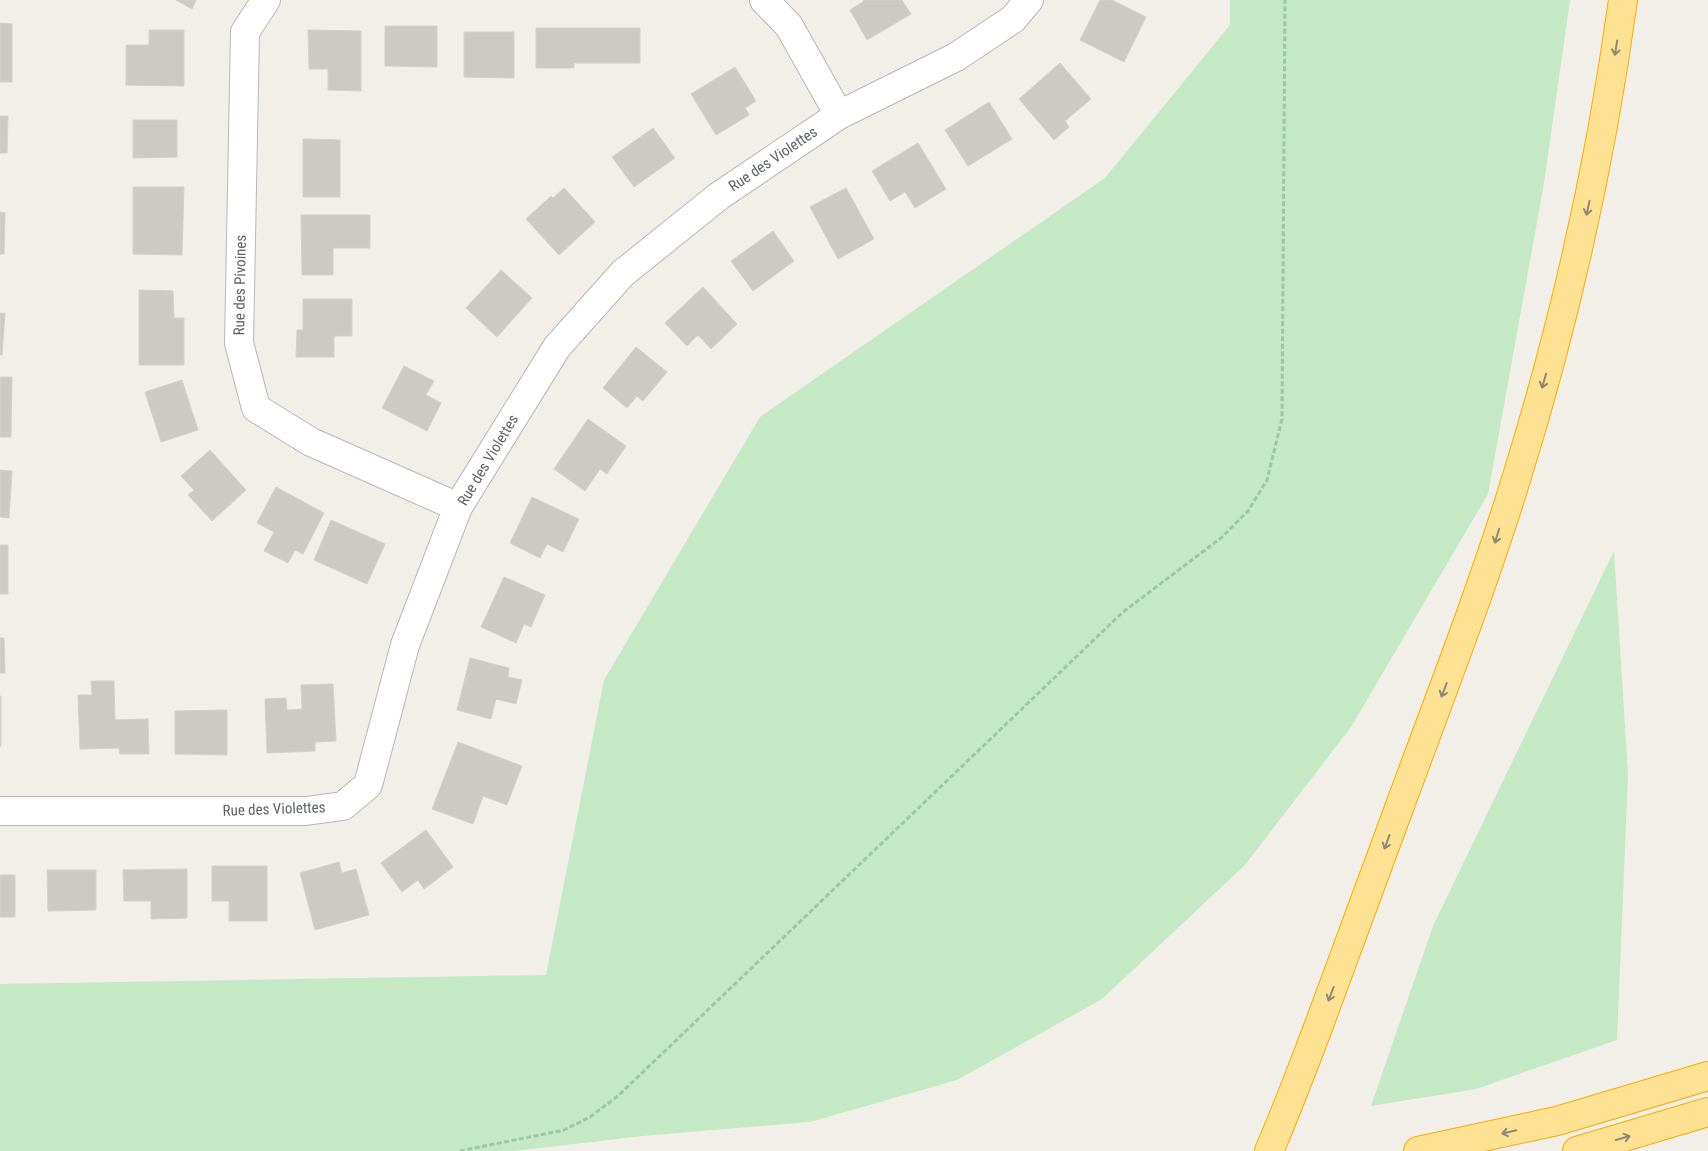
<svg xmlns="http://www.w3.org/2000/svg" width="1708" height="1151" font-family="'Roboto Condensed',sans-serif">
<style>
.green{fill:#c5e8c5}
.building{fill:#cccac5;stroke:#d6d1c6}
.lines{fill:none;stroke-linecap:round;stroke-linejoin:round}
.minor-casing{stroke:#b5b8bc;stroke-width:30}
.highway-casing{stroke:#f9ab00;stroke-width:30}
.path{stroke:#9cc7a9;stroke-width:3;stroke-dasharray:5 2.5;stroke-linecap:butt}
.minor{stroke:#fff;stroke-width:28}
.highway{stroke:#fde293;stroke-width:28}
.oneway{stroke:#8e8975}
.labels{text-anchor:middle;stroke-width:5;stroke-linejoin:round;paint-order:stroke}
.street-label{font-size:15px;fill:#5f6368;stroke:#fff}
</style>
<rect width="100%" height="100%" fill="#f1efe8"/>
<path class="green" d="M1230,0H1570L1544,183L1488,494L1351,727L1245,865L1102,999L957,1080L810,1122L643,1136L514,1151H0V984L546,975L604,680L760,417L1105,178L1230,25Z
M1614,551L1628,775L1617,1040L1476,1089L1371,1106L1433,926Z"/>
<path class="building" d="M176,0H196L192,9Z
M863,0H902L911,14L867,40L850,10L864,1Z
M1100,0H1112L1146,17L1124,62L1080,40Z
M0,23L12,24V82H0Z
M385,26H437V67L385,66Z
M536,28H640V63H574V68H536Z
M149,30H184V86L126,85V45H149Z
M308,30L361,31V91L328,90V69H309Z
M464,32H514V78L464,77Z
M1060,63L1091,99L1065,121L1069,127L1054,140L1019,99Z
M735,67L756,101L745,108L749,115L716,135L691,94Z
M989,102L1012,139L968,166L945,130Z
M0,116H8L7,153H0Z
M133,120H177V157L133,158Z
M653,128L675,158L634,187L612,157Z
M303,139L340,140V197H303Z
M918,143L946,189L915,208L905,192L890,201L872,171Z
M133,187H184L182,255L133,254Z
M564,188L595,222L559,255L526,219L551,196L553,198Z
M846,188L874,239L838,259L810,207Z
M0,212L5,213L4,254H0Z
M301,215H370V248H333V275H302Z
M773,231L794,261L753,291L731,261Z
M501,270L532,298L497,337L466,308Z
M703,287L737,324L711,349L698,335L687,346L665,323Z
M139,290L173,291L174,318H184V365H139Z
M303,299H352V336H334V357H296L297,330H303Z
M0,313H5L2,355H0Z
M636,347L667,372L643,401L637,396L627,408L603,388Z
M404,366L434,381L426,395L441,403L427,431L382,408Z
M0,377H12L11,437H0Z
M182,380L198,430L161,442L145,392Z
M588,419L626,446L607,474L600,469L585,491L554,469Z
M210,450L246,490L212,521L188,495L194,490L181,476Z
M0,470L12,471L9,518L0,517Z
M276,487L324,513L303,554L295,550L288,563L264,551L274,532L257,523Z
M532,497L579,519L563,552L547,544L540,558L510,543Z
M331,520L385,544L367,584L314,560Z
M0,545H8V594H0Z
M504,577L545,595L531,627L524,624L516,643L481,627Z
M0,638H4L5,673H0Z
M470,658L509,668L508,677L522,680L516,704L496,699L491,719L457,710Z
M91,681H114L115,720L148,719L149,754H120L119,748L80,749L78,695H92Z
M333,684L336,741L315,742V751L267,753L265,699L286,698L287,710L302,709L301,685Z
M0,696H1V746H0Z
M227,710V755L175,754V711Z
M458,742L522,766L507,805L483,796L473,824L432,809Z
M426,830L453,867L424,889L418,880L402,892L381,863Z
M339,862L342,873L356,869L369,915L315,930L300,873Z
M212,866H267V921H229V901H212Z
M187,869V918L151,919V901H124L123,870Z
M47,870H96V910L48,911Z
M0,875H15V917H0Z"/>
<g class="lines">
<defs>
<path id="minor" d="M266,0L245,32L239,343L256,408L311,442L458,507
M764,0L789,26L839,115
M0,811H306L343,806L368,785L405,645L458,507L557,347L623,273L719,196L839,115L956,57L1013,19L1029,0"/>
<path id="highway" d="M1269,1151C1286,1112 1301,1072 1316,1033C1344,959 1371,885 1398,811C1439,699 1483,588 1518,473C1566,318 1601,161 1623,0
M1418,1151L1557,1121L1708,1076
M1577,1151L1708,1112"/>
</defs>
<use href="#minor" class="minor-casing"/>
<use href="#highway" class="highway-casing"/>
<path class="path" d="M460,1151L564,1130L590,1117L619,1095L1123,612L1221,538L1248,511L1267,480L1282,419L1285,0"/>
<use href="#minor" class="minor"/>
<use href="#highway" class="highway"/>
</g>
<defs><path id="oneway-shaft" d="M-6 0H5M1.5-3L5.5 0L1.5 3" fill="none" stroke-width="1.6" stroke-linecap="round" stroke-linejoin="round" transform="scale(1.25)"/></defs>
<g class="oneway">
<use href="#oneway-shaft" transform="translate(1616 48) rotate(99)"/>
<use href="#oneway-shaft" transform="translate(1588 208) rotate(102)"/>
<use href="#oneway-shaft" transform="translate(1544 381) rotate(106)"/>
<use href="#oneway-shaft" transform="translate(1497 536) rotate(107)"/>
<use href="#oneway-shaft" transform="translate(1444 690) rotate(111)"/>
<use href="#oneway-shaft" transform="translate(1387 842) rotate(110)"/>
<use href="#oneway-shaft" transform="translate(1331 994) rotate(111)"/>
<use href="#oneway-shaft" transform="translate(1509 1132) rotate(167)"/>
<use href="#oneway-shaft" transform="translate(1623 1138) rotate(-16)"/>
</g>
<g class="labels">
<g class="street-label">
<text transform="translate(773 159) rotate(-34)" y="5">Rue des Violettes</text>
<text transform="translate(240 285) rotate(-89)" y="5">Rue des Pivoines</text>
<text transform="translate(488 460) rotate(-59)" y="5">Rue des Violettes</text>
<text transform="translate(274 809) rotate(-2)" y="5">Rue des Violettes</text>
</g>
</g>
</svg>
